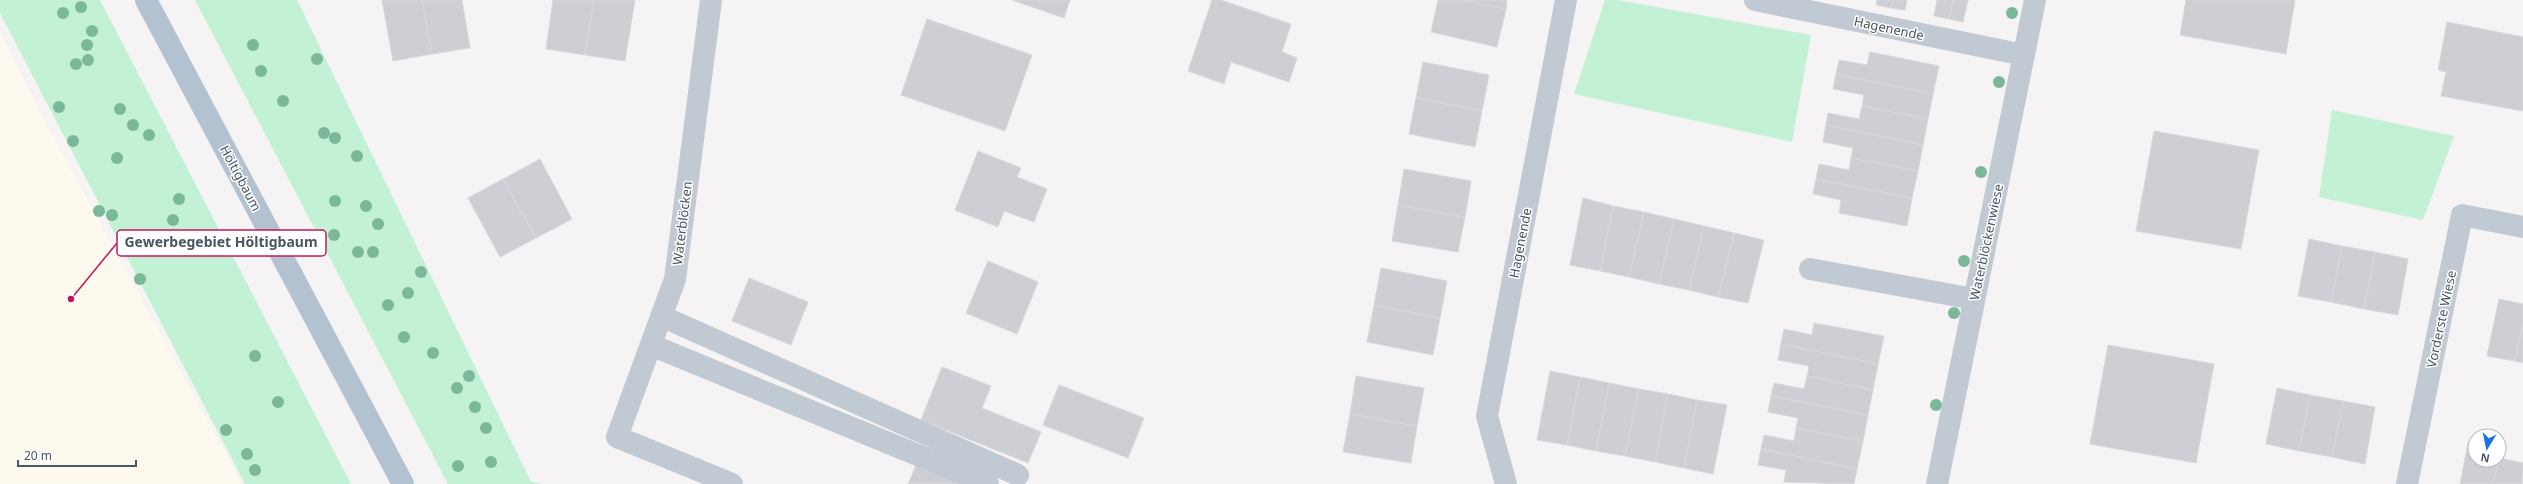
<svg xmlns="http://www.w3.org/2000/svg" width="2523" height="484" font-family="'Noto Sans',sans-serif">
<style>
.commercial{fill:#fdf9ef}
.green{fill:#c3f1d5}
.building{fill:#cdcfd5;stroke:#d7d9de}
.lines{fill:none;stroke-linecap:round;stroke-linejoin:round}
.minor{stroke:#c1cad2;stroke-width:22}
.major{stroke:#b3c2d1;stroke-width:22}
.tree{fill:#7bb799}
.labels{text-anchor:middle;stroke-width:3;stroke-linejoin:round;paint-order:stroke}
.street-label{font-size:13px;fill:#4a5661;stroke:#fff}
.leader{fill:none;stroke:#c2185b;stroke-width:1.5}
.callout-dot{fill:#c2185b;stroke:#fff;stroke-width:1.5}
.callout{fill:#fff;stroke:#c2185b;stroke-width:1.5}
.callout-label{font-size:14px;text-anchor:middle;font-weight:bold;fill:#4a5661}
</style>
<rect width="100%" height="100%" fill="#f5f3f3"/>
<path class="commercial" d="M0,33L41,114L242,484H0Z"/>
<path class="green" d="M0,0H100L351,484H245L0,13Z
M195,0H297L531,482L543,484H448Z
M1605,0H1618L1811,35L1792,142L1574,94Z
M2332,110L2454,136L2423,220L2319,197Z"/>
<path class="building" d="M382,0H422L432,54L393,61Z
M422,0H462L470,48L432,54Z
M553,0H594L585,55L546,49Z
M594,0H635L625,61L585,55Z
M1012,0H1070L1064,18Z
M1212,0H1221L1291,24L1282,52L1297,58L1289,82L1231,62L1224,84L1188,71Z
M1438,0H1462L1506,9L1497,47L1431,32Z
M1462,0H1507L1506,9Z
M1877,0H1893L1891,8L1876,5Z
M1893,0H1907L1905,10L1891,8Z
M1937,0H1953L1949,19L1934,16Z
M1953,0H1968L1963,22L1949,19Z
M2186,0H2295L2286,54L2180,35Z
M927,19L1032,55L1005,131L901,95Z
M2447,22L2523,37V111L2441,96L2446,72L2438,70Z
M1870,52L1939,66L1933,94L1836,74L1839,60L1867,65Z
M1423,62L1489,75L1482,111L1416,98Z
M1836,74L1933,94L1928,119L1862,106L1864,95L1833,89Z
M1416,98L1482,111L1475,147L1409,134Z
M1862,106L1928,119L1923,145L1826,125L1828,113L1859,119Z
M1826,125L1923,145L1918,171L1851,158L1853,148L1823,142Z
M2154,131L2259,150L2241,249L2136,231Z
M978,151L1021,168L1017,177L1047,189L1034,222L1004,211L998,227L955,210Z
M1851,158L1918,171L1912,198L1816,179L1819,164L1849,170Z
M540,159L572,219L536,238L503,179Z
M1404,169L1471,181L1465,217L1398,205Z
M503,179L536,238L500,257L468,198Z
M1816,179L1912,198L1907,226L1839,213L1841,200L1813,194Z
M1583,198L1613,206L1600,271L1570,265Z
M1398,205L1465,217L1458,252L1392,241Z
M1613,206L1644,212L1629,277L1600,271Z
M1644,212L1674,219L1659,284L1629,277Z
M1674,219L1704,226L1689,290L1659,284Z
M1704,226L1734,233L1718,297L1689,290Z
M1734,233L1764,240L1748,303L1718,297Z
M2309,239L2342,246L2331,302L2298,296Z
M2342,246L2375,252L2364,309L2331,302Z
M2375,252L2408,259L2398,315L2364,309Z
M988,261L1038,282L1017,334L966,313Z
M1381,268L1447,281L1440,318L1374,305Z
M749,278L808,302L791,345L732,321Z
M2499,299L2523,304V323L2515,361L2487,356Z
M1374,305L1440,318L1433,355L1367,342Z
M1814,323L1884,336L1878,364L1781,344L1784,329L1812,335Z
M2523,323V363L2515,361Z
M1781,344L1878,364L1873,390L1807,376L1809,366L1778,360Z
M2108,345L2214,364L2196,463L2090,444Z
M942,367L991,386L982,408L1041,432L1028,463L921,420Z
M1550,371L1580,377L1567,445L1537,440Z
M1356,376L1424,388L1417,426L1350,414Z
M1807,376L1873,390L1868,415L1771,396L1774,383L1804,389Z
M1580,377L1609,383L1596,451L1567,445Z
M1609,383L1639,389L1625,456L1596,451Z
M1059,385L1144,418L1128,458L1043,425Z
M2277,388L2310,395L2299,451L2266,444Z
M1639,389L1668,394L1655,462L1625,456Z
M1668,394L1697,400L1684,468L1655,462Z
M2310,395L2343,401L2332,457L2299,451Z
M1771,396L1868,415L1863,441L1796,428L1798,418L1768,412Z
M1697,400L1727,405L1713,474L1684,468Z
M2343,401L2375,407L2365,464L2332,457Z
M1350,414L1417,426L1411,463L1343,452Z
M1796,428L1863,441L1857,469L1761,449L1764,435L1794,441Z
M2468,443L2475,444V460H2498L2493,484H2460Z
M1761,449L1857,469L1854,484L1784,482L1786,470L1758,465Z
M2499,458L2523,463L2522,484H2493Z
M917,463L967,484H908Z"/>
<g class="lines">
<path class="minor" d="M711,0L675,279L617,437L732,484
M1755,0L2024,55
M1810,269L1974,299
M661,316L1018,475
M651,345L988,484
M1506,484L1487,416L1566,0
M1937,484L2035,0
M2407,484L2462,215L2523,227"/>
<path class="major" d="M146,0L403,484"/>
</g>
<g class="tree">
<circle cx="81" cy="7" r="6"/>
<circle cx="63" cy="13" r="6"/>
<circle cx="2012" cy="13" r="6"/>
<circle cx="92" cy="31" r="6"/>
<circle cx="87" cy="45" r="6"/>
<circle cx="253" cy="45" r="6"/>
<circle cx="317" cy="59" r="6"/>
<circle cx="88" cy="60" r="6"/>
<circle cx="76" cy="64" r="6"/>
<circle cx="261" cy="71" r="6"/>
<circle cx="1999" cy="82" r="6"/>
<circle cx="283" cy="101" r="6"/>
<circle cx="59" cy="107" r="6"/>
<circle cx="120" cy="109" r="6"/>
<circle cx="133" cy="125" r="6"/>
<circle cx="324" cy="133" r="6"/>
<circle cx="149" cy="135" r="6"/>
<circle cx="335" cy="138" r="6"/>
<circle cx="73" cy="141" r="6"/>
<circle cx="357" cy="156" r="6"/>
<circle cx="117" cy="158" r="6"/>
<circle cx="1981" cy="172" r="6"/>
<circle cx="179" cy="199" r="6"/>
<circle cx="335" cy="201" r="6"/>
<circle cx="366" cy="206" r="6"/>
<circle cx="99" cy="211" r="6"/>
<circle cx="112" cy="215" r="6"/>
<circle cx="173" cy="220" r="6"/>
<circle cx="378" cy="224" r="6"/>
<circle cx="334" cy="235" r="6"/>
<circle cx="358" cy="252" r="6"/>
<circle cx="373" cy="252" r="6"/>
<circle cx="1964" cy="261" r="6"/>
<circle cx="421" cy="272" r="6"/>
<circle cx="140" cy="279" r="6"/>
<circle cx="408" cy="293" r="6"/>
<circle cx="388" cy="305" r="6"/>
<circle cx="1954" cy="313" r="6"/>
<circle cx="404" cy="337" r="6"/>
<circle cx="433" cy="353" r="6"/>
<circle cx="255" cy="356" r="6"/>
<circle cx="469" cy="376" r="6"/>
<circle cx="457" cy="388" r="6"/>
<circle cx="278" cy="402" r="6"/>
<circle cx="1936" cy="405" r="6"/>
<circle cx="475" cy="407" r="6"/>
<circle cx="486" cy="428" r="6"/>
<circle cx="226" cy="430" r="6"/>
<circle cx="247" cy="454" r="6"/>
<circle cx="491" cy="462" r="6"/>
<circle cx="458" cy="466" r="6"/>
<circle cx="255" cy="470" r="6"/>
</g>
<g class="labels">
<g class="street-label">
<text transform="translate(1889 28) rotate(12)" y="5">Hagenende</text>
<text transform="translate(241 178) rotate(62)" y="5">Höltigbaum</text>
<text transform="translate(682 223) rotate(-83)" y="5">Waterblöcken</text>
<text transform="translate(1986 242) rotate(-78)" y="5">Waterblöckenwiese</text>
<text transform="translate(1520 243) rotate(-79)" y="5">Hagenende</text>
<text transform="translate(2441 319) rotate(-78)" y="5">Vorderste Wiese</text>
</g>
</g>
<path class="leader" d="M71 299L117 243"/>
<circle class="callout-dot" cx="71" cy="299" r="4"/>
<rect class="callout" x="117" y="230" width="209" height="26" rx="4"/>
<g class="callout-label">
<text x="221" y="247">Gewerbegebiet Höltigbaum</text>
</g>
<g transform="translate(2487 448) rotate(190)"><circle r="19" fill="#ffffff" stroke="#b7bbc0"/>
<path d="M0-3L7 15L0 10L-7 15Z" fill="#1a73e8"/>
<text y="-6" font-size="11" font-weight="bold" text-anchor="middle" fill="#4a5661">N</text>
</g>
<path d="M18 460v6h118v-6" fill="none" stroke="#4a5661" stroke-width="2"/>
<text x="24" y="460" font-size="12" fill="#4a5661" stroke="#ffffff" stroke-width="3" paint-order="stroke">20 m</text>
</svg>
